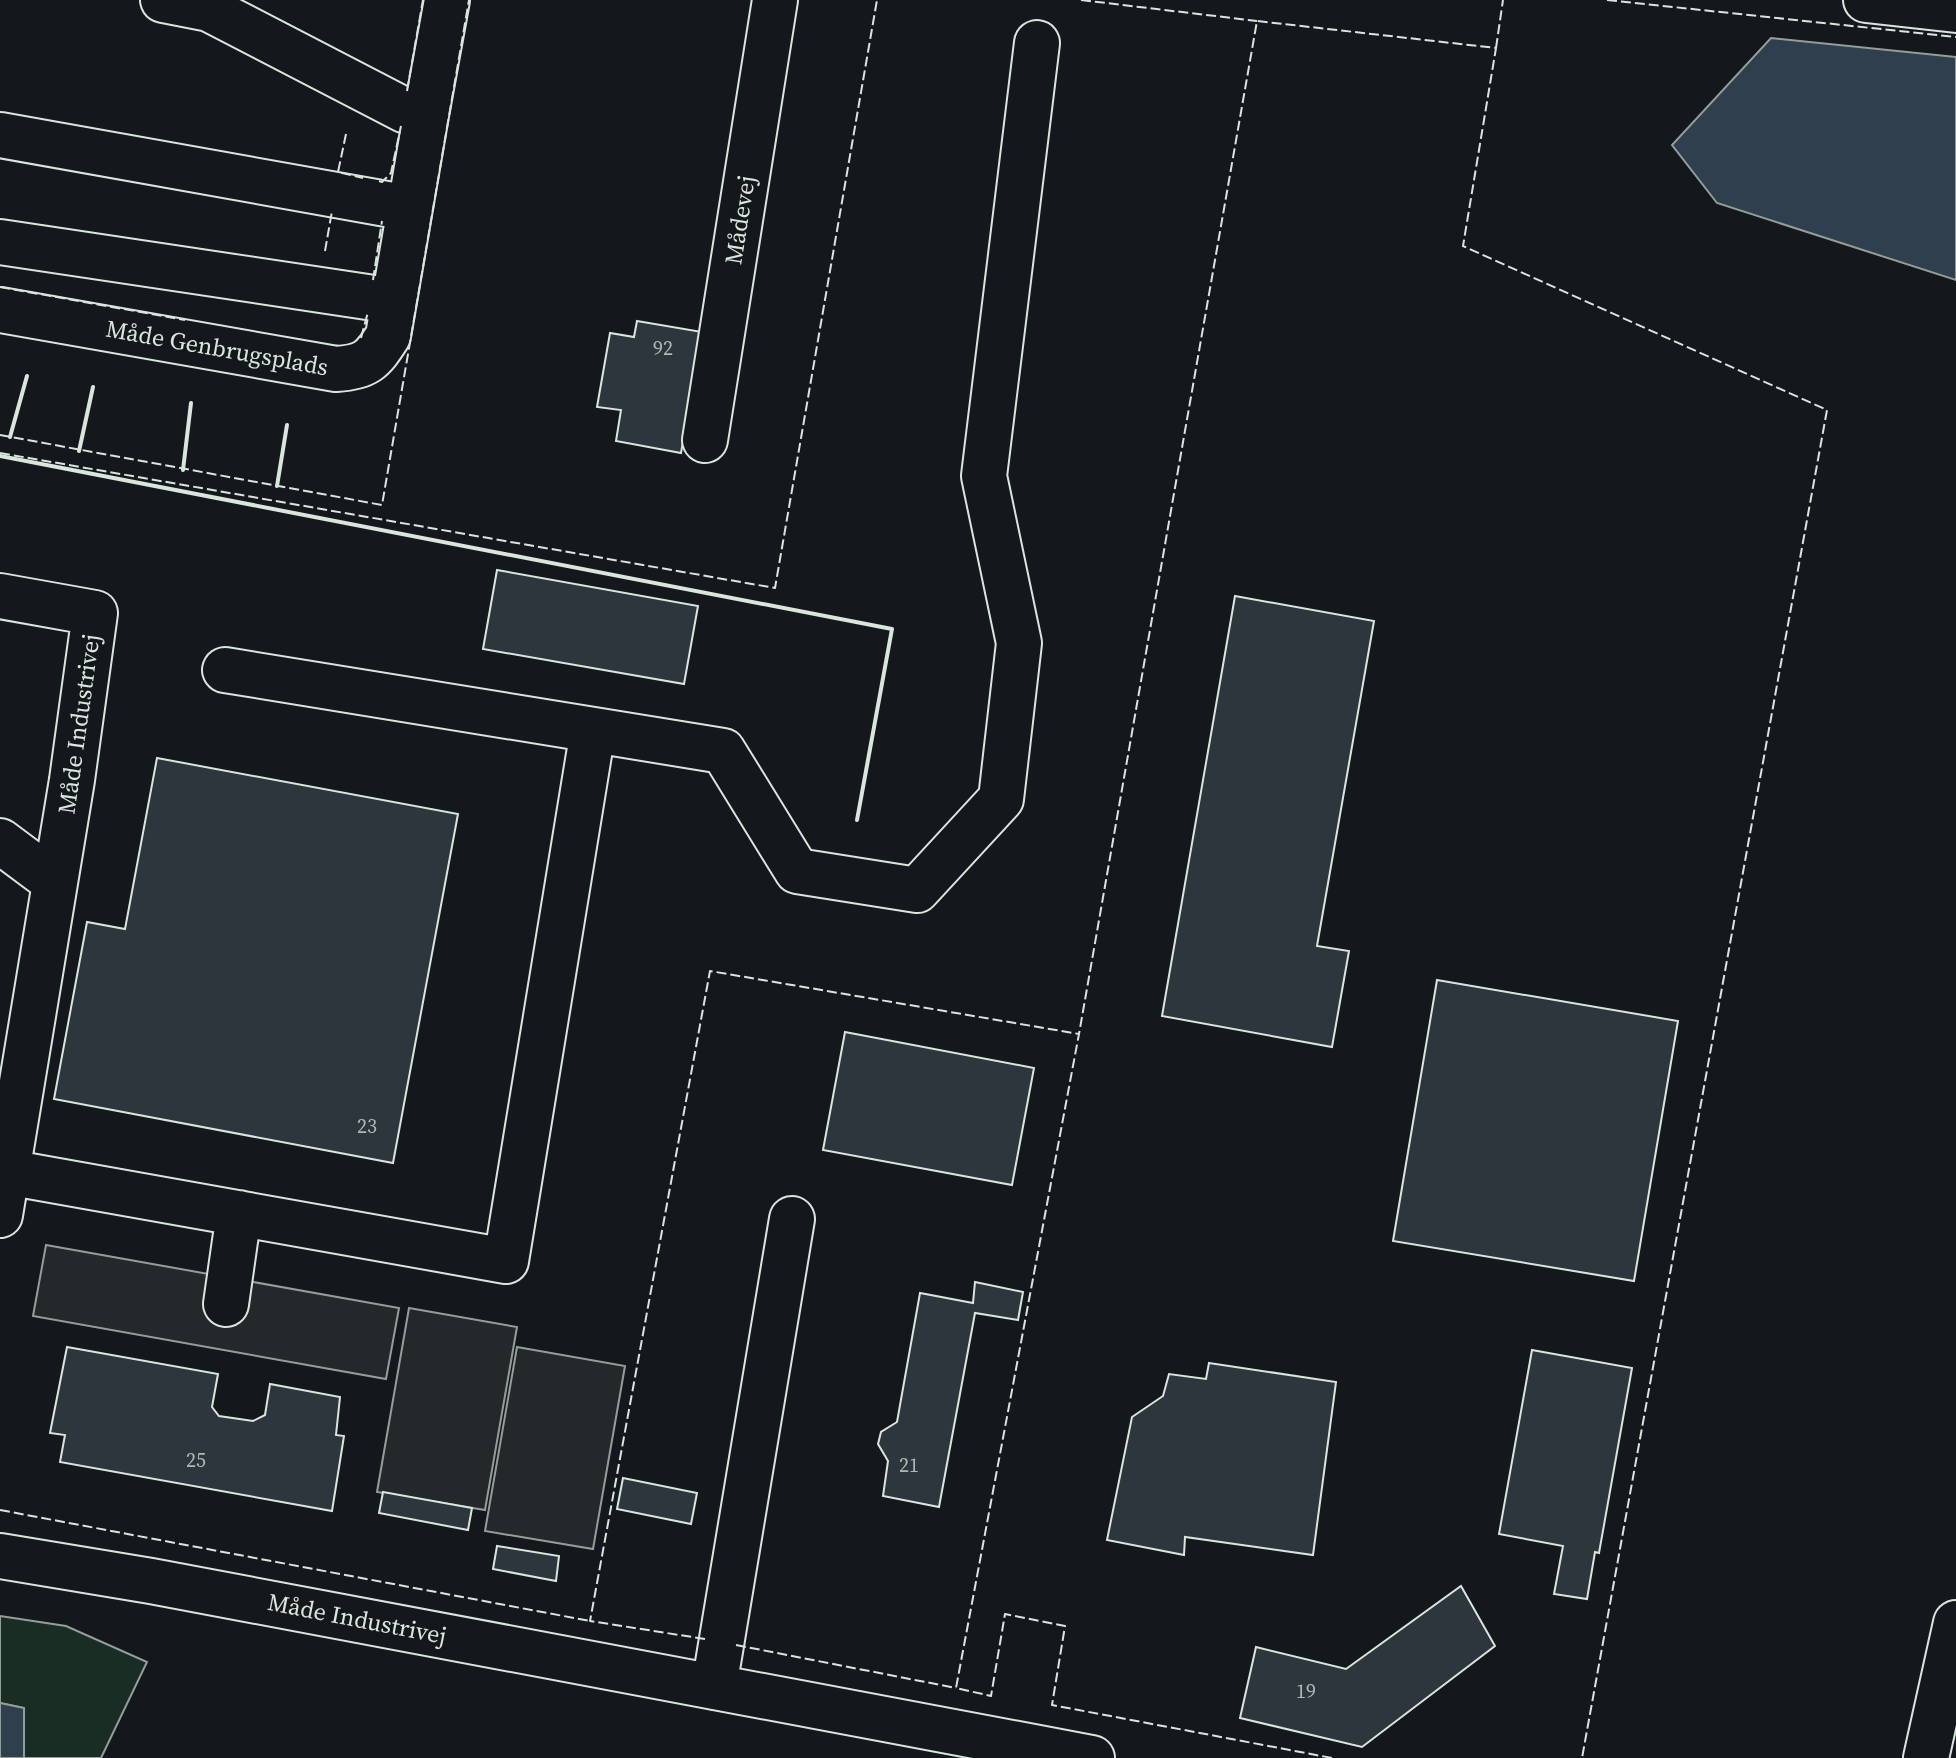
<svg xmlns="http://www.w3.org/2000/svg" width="1956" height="1758" font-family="'Source Serif 4',serif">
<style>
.green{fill:#1a2d24;stroke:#939e99;stroke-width:2}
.parking{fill:#24282b;stroke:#939e99;stroke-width:2}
.water{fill:#2f3f4d;stroke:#939e99;stroke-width:2}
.building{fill:#2c363c;stroke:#d8e6dc;stroke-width:2}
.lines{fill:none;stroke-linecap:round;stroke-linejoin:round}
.minor-casing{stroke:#d8e6dc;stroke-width:48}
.minor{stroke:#14181c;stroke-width:44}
.fence{stroke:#d8e6dc;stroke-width:2;stroke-dasharray:10 4;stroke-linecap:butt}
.wall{stroke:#d8e6dc;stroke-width:4}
.labels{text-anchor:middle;stroke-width:6;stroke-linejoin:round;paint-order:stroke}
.number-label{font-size:20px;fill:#adbab4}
.street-label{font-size:24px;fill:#d8e6dc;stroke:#14181c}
</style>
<rect width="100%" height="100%" fill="#14181c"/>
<path class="green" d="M0,1616L66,1626L147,1662L101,1758H24V1708L0,1703Z"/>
<path class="parking" d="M46,1245L399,1308L386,1379L33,1316Z
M409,1308L517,1327L485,1510L377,1492Z
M517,1347L625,1366L593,1549L485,1531Z"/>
<path class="water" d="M1771,38L1956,57V280L1717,203L1672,145Z
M0,1703L24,1708V1758H0Z"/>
<path class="building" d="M637,321L702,332L681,453L616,441L621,410L597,407L610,333L634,337Z
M497,570L698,606L684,684L483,649Z
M1235,596L1374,621L1317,946L1349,951L1332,1047L1162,1016Z
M157,758L458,814L393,1163L54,1099L87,922L125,929Z
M1437,980L1678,1021L1634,1281L1393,1241Z
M845,1032L1034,1068L1012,1185L823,1150Z
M975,1282L1023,1292L1018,1320L975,1313L939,1507L883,1496L888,1461L878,1444L881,1432L897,1422L920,1293L973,1303Z
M67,1347L218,1374L212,1407L219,1416L253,1421L265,1415L270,1384L340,1397L336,1435L344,1436L332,1511L60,1462L65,1435L50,1433Z
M1532,1350L1632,1368L1599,1553L1595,1552L1587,1599L1554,1594L1563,1546L1499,1534Z
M1209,1363L1336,1382L1313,1555L1185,1537L1184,1555L1107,1540L1132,1417L1163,1396L1169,1374L1206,1379Z
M623,1478L697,1493L691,1524L617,1509Z
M383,1492L472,1508L468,1530L379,1513Z
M497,1546L559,1556L556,1581L493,1569Z
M1461,1586L1495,1646L1362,1747L1240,1718L1256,1647L1346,1669Z"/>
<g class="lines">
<defs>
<path id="minor" d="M1866,0L1956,10
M426,115L447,0
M0,135L409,208
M0,242L394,301
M0,310L336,369C366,367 372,361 388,336L426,115L404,110L209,9L163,0
M705,440L775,0
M0,596L95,613L72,780L0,1215
M225,670L723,751L797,871L917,890L1001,799L1019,643L984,476L1037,43
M0,841L55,882
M7,1172L506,1261L593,730
M226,1304L239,1213
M0,1556L151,1581L1092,1758
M714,1687L792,1219
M1926,1758L1956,1623"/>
</defs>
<use href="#minor" class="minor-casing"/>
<use href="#minor" class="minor"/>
<path class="fence" d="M1081,0L1257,21
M1607,0L1956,37
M1496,48L1503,0
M407,91L423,0
M346,134L338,172L363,178
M379,181L382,182L391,173L401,126
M325,251L332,211
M373,280L382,221
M0,287L185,320
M361,338L368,312
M0,435L382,505L469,0
M0,453L775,588L877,0
M0,1510L590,1621
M705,1639L590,1621L710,971L1079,1034
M736,1645L956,1688
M1332,1758L1052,1705L1065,1626L1005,1614L991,1696L956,1688L1079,1034L1257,21L1496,48L1463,246L1827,410L1582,1758"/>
<path class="wall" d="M10,437L27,376
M79,451L93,387
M0,456L892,629L857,820
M183,470L191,403
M277,486L287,425"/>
</g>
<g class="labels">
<g class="number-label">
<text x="663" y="355">92</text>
<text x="367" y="1133">23</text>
<text x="196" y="1467">25</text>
<text x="909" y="1472">21</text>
<text x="1306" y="1698">19</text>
</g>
<g class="street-label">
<text transform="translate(740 220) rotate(-81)" y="8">Mådevej</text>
<text transform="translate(217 348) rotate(10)" y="8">Måde Genbrugsplads</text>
<text transform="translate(79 724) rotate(-82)" y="8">Måde Industrivej</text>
<text transform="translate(357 1619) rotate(11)" y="8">Måde Industrivej</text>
</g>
</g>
</svg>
